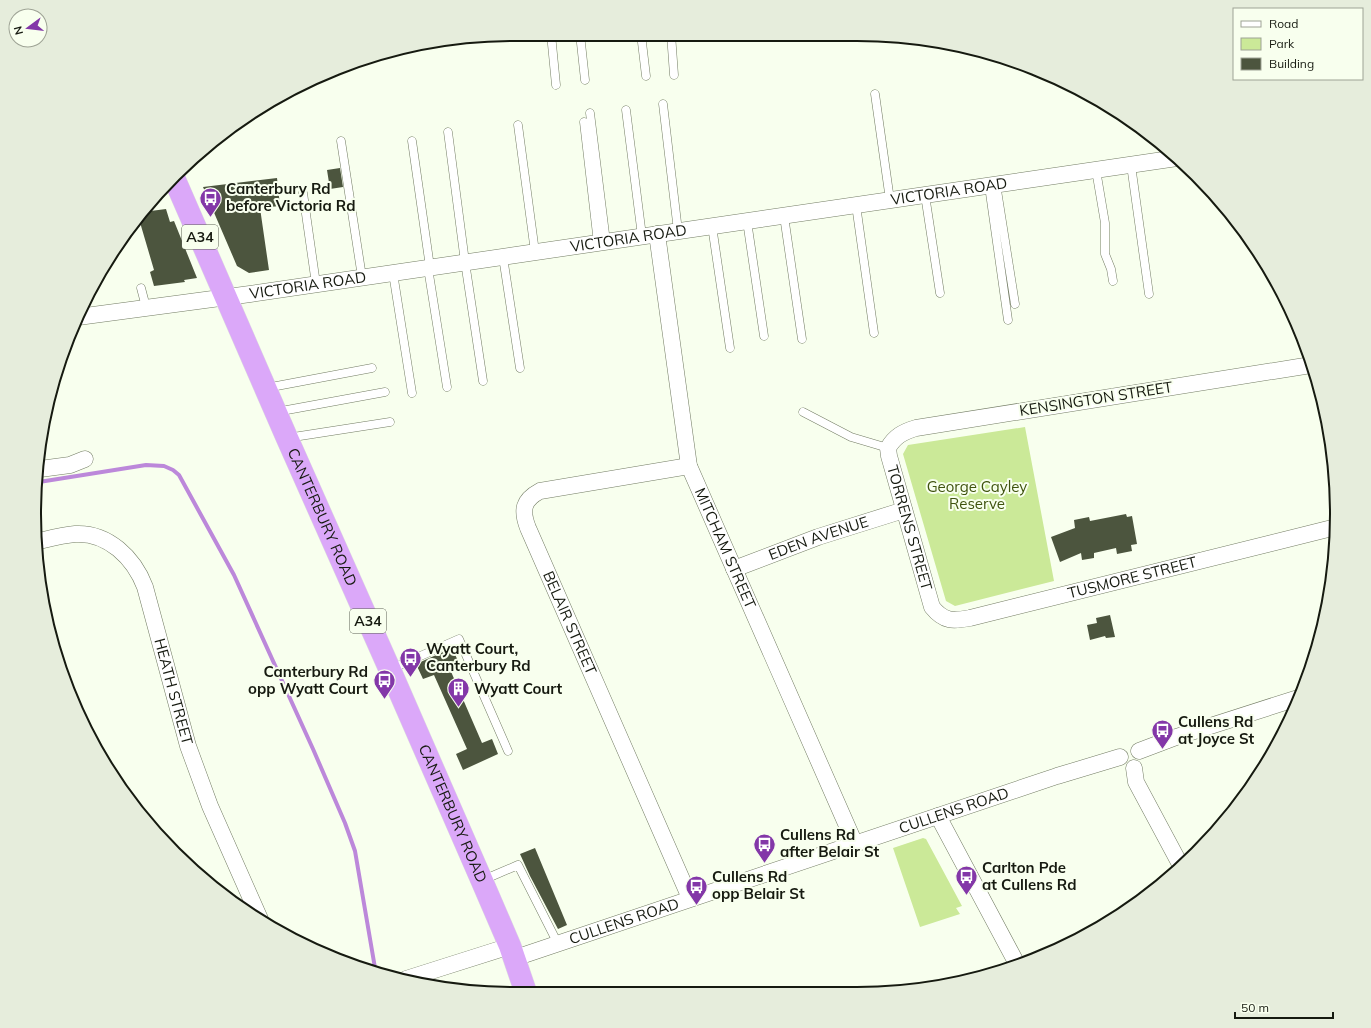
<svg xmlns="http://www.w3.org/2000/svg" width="1371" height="1028" font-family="Mulish,sans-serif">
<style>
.green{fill:#cbe998}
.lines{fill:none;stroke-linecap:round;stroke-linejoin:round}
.stream{stroke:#bc88da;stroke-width:4}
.building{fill:#4c553e}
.lane-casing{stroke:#737c64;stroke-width:9}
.street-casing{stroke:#737c64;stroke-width:17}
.highway-casing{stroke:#dedfde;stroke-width:23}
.lane{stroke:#fff;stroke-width:8}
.street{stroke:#fff;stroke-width:16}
.highway{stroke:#dba8f9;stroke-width:22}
.labels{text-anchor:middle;stroke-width:4;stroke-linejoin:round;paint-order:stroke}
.shield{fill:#f8ffee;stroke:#5a5f53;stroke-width:1}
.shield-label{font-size:14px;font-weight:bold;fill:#161a10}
.poi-label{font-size:15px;font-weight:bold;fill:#161a10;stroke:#f8ffee;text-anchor:start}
.street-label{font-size:15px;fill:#161a10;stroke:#f8ffee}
.park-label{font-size:15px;fill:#3f530e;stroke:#f8ffee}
.rim{fill:none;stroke:#161a10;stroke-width:2}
</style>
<rect width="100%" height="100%" fill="#f8ffee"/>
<path class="green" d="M1025,427L1054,581L955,606L946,601L903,454L908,445Z
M923,838L926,839L962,906L956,908L960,914L920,927L893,848Z"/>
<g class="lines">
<path class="stream" d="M39,482L146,465L164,466L173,470L179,475L234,575L313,749L345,823L355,851L375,968"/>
</g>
<path class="building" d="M340,168L343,187L330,189L327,170Z
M277,178L280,206L260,208L269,270L249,273L237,266L203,187Z
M166,209L170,222L174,221L197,278L184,280L185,282L154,286L150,272L154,270L139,219L143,212Z
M1126,514L1127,517L1132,516L1137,544L1131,545L1132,551L1117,554L1116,548L1094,553V558L1082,560L1081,553L1060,562L1051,537L1075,528L1074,520L1089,517L1090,521Z
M1110,615L1115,637L1106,638L1105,636L1090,640L1087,625L1097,623L1096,618Z
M452,648L459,663L449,667L482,743L492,739L498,754L463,770L456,754L467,749L434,675L423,679L416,664Z
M535,848L567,925L558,929L530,876L520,854Z"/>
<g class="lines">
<defs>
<path id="lane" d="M551,34L556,85
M580,34L585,80
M641,34L646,76
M671,34L674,75
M875,94L890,200
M663,104L678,231
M626,110L642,236
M590,113L606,242
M584,122L598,243
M518,125L535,252
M448,132L465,262L483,381
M341,141L362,277
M412,141L430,267
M1131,165L1149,294
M1096,170L1105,223V254L1111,269L1113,281
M996,184L1015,304
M989,186L1008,320
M303,193L316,284
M925,195L940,293
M856,205L874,333
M784,216L802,339
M747,221L764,336
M712,226L730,348
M503,257L520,368
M428,268L447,387
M393,273L412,393
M141,288L146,307
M266,388L372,368
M276,412L385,392
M803,412L851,437L888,448
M287,438L390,422
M391,669L459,639L508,751
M483,880L518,865L558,944"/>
<g id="street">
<path id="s1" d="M657,234L689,466L855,844"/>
<path id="s2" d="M78,317L250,294L1177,158"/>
<path id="s3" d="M1311,365L916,428C903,432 895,436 888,448L889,456L932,607C944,622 953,621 970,618L1336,527"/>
<path id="s4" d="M689,466L540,491C523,500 521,510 528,528L690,898"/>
<path d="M40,469L70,465L85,459"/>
<path id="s5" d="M35,542C48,539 62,535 75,534C108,532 134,558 145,587L188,746L210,806L260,919"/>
<path id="s6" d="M734,569L818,537L904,510"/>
<path d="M1139,751L1176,737L1301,697"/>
<path d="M1134,768L1136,782L1181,866"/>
<path d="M938,816L1017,964"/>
<path id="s7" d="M515,958L1057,776L1120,757"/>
<path d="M406,979L510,946"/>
</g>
<g id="highway">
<path id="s8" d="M174,178L287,438L390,670L482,881L510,946L525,990"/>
</g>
</defs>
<use href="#lane" class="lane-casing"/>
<use href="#street" class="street-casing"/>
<use href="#highway" class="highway-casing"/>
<use href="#lane" class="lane"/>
<use href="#street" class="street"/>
<use href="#highway" class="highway"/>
</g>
<defs>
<symbol id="bus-pin" viewBox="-11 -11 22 30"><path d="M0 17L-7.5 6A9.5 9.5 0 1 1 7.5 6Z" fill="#8337a8" stroke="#f8ffee"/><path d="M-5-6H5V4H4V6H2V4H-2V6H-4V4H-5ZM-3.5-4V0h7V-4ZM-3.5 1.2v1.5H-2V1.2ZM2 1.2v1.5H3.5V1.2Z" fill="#fff"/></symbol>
<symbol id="building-pin" viewBox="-11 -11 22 30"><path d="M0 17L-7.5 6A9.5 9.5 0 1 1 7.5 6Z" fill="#8337a8" stroke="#f8ffee"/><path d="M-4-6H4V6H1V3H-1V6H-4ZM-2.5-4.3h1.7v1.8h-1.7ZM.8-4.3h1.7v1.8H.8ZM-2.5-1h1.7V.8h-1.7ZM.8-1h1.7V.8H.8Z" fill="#fff"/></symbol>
</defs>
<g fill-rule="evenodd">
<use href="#bus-pin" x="198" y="186" width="25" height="34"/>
<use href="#bus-pin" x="398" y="646" width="25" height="34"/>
<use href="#bus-pin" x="372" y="668" width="25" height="34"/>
<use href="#building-pin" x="446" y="676" width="25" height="34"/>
<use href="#bus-pin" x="1150" y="718" width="25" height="34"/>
<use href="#bus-pin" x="752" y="832" width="25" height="34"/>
<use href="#bus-pin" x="954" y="864" width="25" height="34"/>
<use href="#bus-pin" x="684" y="874" width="25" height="34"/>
</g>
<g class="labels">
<g class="shield">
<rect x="182" y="225" width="36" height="24" rx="3"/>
<rect x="350" y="609" width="36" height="24" rx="3"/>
</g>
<g class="shield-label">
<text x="200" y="242">A34</text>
<text x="368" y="626">A34</text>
</g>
<g class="poi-label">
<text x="226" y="194">Canterbury Rd<tspan x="226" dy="17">before Victoria Rd</tspan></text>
<text x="426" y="654">Wyatt Court,<tspan x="426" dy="17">Canterbury Rd</tspan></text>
<text x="368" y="677" text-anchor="end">Canterbury Rd<tspan x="368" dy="17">opp Wyatt Court</tspan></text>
<text x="474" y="694">Wyatt Court</text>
<text x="1178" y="727">Cullens Rd<tspan x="1178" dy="17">at Joyce St</tspan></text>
<text x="780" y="840">Cullens Rd<tspan x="780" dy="17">after Belair St</tspan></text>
<text x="982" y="873">Carlton Pde<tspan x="982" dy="17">at Cullens Rd</tspan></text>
<text x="712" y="882">Cullens Rd<tspan x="712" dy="17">opp Belair St</tspan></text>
</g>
<g class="street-label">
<text dy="5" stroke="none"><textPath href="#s2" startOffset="880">VICTORIA ROAD</textPath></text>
<text dy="5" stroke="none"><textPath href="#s2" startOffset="556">VICTORIA ROAD</textPath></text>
<text dy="5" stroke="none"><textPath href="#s2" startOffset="232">VICTORIA ROAD</textPath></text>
<text transform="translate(1096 399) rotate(-9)" y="5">KENSINGTON STREET</text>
<text dy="5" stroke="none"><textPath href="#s8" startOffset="370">CANTERBURY ROAD</textPath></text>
<text dy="5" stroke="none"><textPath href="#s3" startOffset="518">TORRENS STREET</textPath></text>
<text dy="5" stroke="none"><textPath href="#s6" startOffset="90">EDEN AVENUE</textPath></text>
<text dy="5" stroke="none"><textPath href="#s1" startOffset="324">MITCHAM STREET</textPath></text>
<text dy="5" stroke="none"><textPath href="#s3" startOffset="810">TUSMORE STREET</textPath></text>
<text dy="5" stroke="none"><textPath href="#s4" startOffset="299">BELAIR STREET</textPath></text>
<text dy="5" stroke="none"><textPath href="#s5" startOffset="243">HEATH STREET</textPath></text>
<text dy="5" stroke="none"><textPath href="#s7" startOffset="463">CULLENS ROAD</textPath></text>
<text dy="5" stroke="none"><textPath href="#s8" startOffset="694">CANTERBURY ROAD</textPath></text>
<text dy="5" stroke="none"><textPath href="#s7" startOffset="115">CULLENS ROAD</textPath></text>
</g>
<g class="park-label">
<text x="977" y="492">George Cayley<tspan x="977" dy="17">Reserve</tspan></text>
</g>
</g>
<path d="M0 0H1371V1028H0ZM514 41H857A473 473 0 0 1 1330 514V514A473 473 0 0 1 857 987H514A473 473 0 0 1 41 514V514A473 473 0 0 1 514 41Z" fill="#e6eddc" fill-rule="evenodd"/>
<path class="rim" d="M514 41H857A473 473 0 0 1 1330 514V514A473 473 0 0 1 857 987H514A473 473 0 0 1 41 514V514A473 473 0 0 1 514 41Z"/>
<rect x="1233" y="8" width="130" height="72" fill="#f8ffee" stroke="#9ea395"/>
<rect x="1241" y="21" width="20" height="6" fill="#ffffff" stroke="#9ea395"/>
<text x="1269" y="28" font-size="12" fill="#161a10">Road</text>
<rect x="1241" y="38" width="20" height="12" fill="#cbe998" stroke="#9ea395"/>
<text x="1269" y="48" font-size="12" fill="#161a10">Park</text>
<rect x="1241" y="58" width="20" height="12" fill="#4c553e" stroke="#9ea395"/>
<text x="1269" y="68" font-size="12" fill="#161a10">Building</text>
<g transform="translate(28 28) rotate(255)"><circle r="19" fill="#f8ffee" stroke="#9ea395"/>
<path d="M0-3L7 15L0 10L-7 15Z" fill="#8337a8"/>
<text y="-6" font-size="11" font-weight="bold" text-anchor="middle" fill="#161a10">N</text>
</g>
<path d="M1235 1012v6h98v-6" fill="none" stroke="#161a10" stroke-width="2"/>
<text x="1241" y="1012" font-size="12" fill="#161a10" stroke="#f8ffee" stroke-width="3" paint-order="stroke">50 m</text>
</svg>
